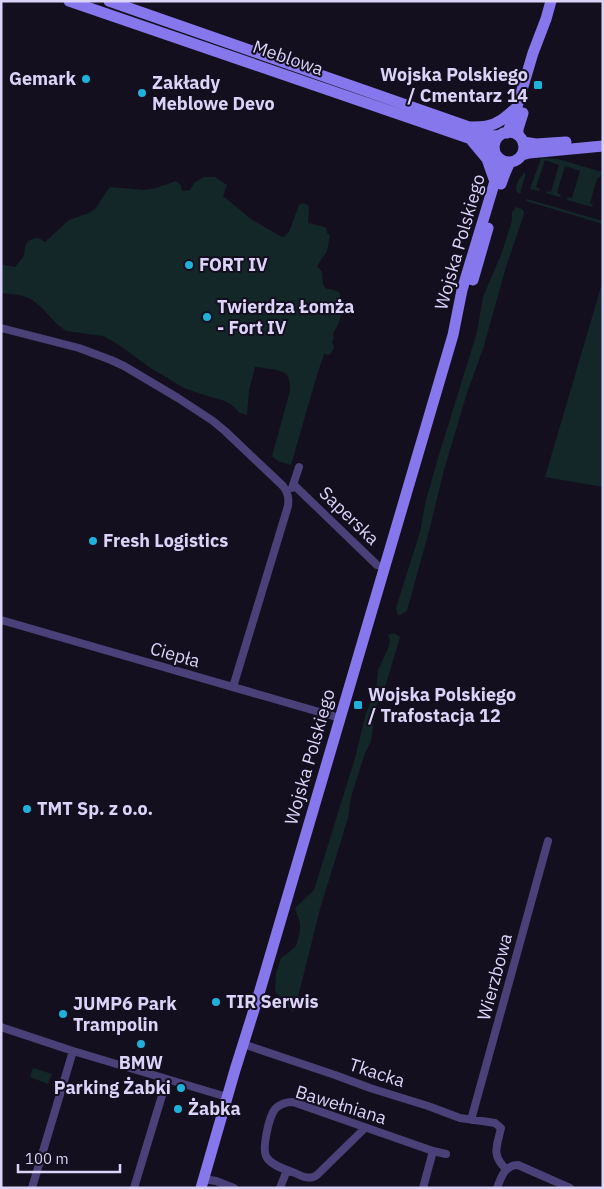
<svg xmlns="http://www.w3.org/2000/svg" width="604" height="1189" font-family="'IBM Plex Sans',sans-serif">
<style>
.green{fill:#132628}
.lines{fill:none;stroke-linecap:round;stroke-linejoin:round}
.minor{stroke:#494177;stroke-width:8}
.secondary{stroke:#8777ec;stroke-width:11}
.poi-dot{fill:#1fb1d9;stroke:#140f1e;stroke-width:2}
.labels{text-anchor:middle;stroke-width:4;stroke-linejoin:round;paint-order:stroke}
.street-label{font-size:18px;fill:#dcd3f9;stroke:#140f1e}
.poi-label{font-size:18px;font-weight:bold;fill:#dcd3f9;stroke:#140f1e;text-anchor:start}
</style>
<rect width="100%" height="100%" fill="#140f1e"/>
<path class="green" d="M541,158L558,159L602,172L600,177L597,179L590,203L593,204L592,207L567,200L568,197L572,198L580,171L565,166L557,193L561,195L560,197L546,193L547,191L551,192L559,165L545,160L536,187L540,189L539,191L530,189Z
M525,172V176L520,194L516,191C516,183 519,178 525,172Z
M204,177H215L227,185L223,196L251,219L280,236L284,237L289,232L299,205L303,203L309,206L308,223L325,227L327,231V233L330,235L327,251L317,266L322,272L323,284L325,288C331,290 335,289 340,293L341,300L339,304C344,312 339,326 333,333L334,339L332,341L334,347L332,352L329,355L324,354L317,375L291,465L278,461L272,456L290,391C290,386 290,379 287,375C282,369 262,368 255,367L249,390L247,415L240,413L233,406L225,401L207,396L184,388L149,367L122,347L109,339L103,336L66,331L58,325L41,307L31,299L20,295L1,293V264L15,267L24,256L25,246L28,241L35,238H39L45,242L69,220L89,213L96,208L104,195L110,187L144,190L156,188L176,181L181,185L182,191L190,190L195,182Z
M527,199L603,221V224L526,201Z
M516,207L522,209L524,212L523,217L506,267L483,349L467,393L444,470L429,531L407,611L398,616L396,608L420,532L426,500L438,458L477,332L483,297L502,252L512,220V212Z
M603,280V487L545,477Z
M394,633L400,637L386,684L376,707L371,741L365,753L351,797L348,818L320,909L296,1005L293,1012L288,1007L286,1001L275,992L276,974L281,958L288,953L296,946L300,931V923L295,908L314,890L355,758L366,713L376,690L378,670L389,646L390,639L388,635Z
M33,1068L52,1074L48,1084L30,1077Z
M215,1100C217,1106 219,1114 214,1117L210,1114L211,1103Z"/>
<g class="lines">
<path class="minor" d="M1,328L79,348L111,360L124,366L178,398L213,421L225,431L283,486C288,493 289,498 288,506L233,687
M294,485L377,565L384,567
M292,488L299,467
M1,620L340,718
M1,1027L73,1051L227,1097
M243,1044L335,1075L370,1088L428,1106L460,1118L489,1122L495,1123L501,1128C497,1146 491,1155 506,1169
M471,1120L548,841
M365,1128L317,1175C310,1180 303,1177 295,1173C286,1170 273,1166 267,1158C261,1150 269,1117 275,1109C280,1104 286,1102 293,1102L433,1151L423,1188
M433,1151L446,1154
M203,1179L216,1181L234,1188
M32,1188L73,1051
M134,1188L167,1079
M280,1188L287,1170
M497,1188C501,1177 505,1165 518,1165L570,1188"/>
<path class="secondary" d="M69,1L483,143L494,150
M109,1L469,127L486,135L499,136
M470,127C476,127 482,127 487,126C499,124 508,115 516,108
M494 147a15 15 0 1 1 30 0a15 15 0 1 1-30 0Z
M507,133L513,120L533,53L546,19L551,1
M518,135V129L523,113
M472,141L487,159L495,182
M523,142L536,144L566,142
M522,155L529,153L603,146
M501,184L505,173L510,162
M473,280L488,228
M201,1188L235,1070L258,997L453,335L462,290L498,171L497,157"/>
</g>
<g class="poi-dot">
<circle cx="86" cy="79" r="5"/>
<rect x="533" y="80" width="10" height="10" rx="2.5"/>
<circle cx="142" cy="93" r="5"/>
<circle cx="189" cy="265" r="5"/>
<circle cx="207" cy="317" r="5"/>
<circle cx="93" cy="541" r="5"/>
<rect x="353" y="700" width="10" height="10" rx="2.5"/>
<circle cx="27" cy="809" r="5"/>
<circle cx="216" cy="1002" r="5"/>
<circle cx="63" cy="1014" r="5"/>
<circle cx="141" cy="1044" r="5"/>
<circle cx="181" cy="1088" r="5"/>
<circle cx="178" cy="1109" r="5"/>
</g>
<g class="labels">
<g class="street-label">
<text transform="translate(288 58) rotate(19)" y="6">Meblowa</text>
<text transform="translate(460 242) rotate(-74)" y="6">Wojska Polskiego</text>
<text transform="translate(349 516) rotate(44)" y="6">Saperska</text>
<text transform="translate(175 655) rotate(16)" y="6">Ciepła</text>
<text transform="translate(310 757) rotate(-74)" y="6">Wojska Polskiego</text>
<text transform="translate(495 977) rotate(-75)" y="6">Wierzbowa</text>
<text transform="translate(377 1073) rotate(18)" y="6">Tkacka</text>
<text transform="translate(341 1105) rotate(17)" y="6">Bawełniana</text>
</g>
<g class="poi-label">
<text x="528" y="81" text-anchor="end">Wojska Polskiego<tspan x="528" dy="21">/ Cmentarz 14</tspan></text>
<text x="76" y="85" text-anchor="end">Gemark</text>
<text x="152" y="89">Zakłady<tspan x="152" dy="21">Meblowe Devo</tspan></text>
<text x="199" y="271">FORT IV</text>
<text x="217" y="313">Twierdza Łomża<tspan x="217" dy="21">- Fort IV</tspan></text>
<text x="103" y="547">Fresh Logistics</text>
<text x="368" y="701">Wojska Polskiego<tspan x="368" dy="21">/ Trafostacja 12</tspan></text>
<text x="37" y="815">TMT Sp. z o.o.</text>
<text x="226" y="1008">TIR Serwis</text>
<text x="73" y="1010">JUMP6 Park<tspan x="73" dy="21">Trampolin</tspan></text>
<text x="141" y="1069" text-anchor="middle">BMW</text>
<text x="171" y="1094" text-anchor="end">Parking Żabki</text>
<text x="188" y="1115">Żabka</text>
</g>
</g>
<rect width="604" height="1189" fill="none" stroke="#dcd3f9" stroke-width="5"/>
<path d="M18 1164v8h102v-8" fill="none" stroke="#dcd3f9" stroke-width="2.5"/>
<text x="25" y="1164" font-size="15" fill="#dcd3f9" stroke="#140f1e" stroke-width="4" paint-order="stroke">100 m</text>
</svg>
